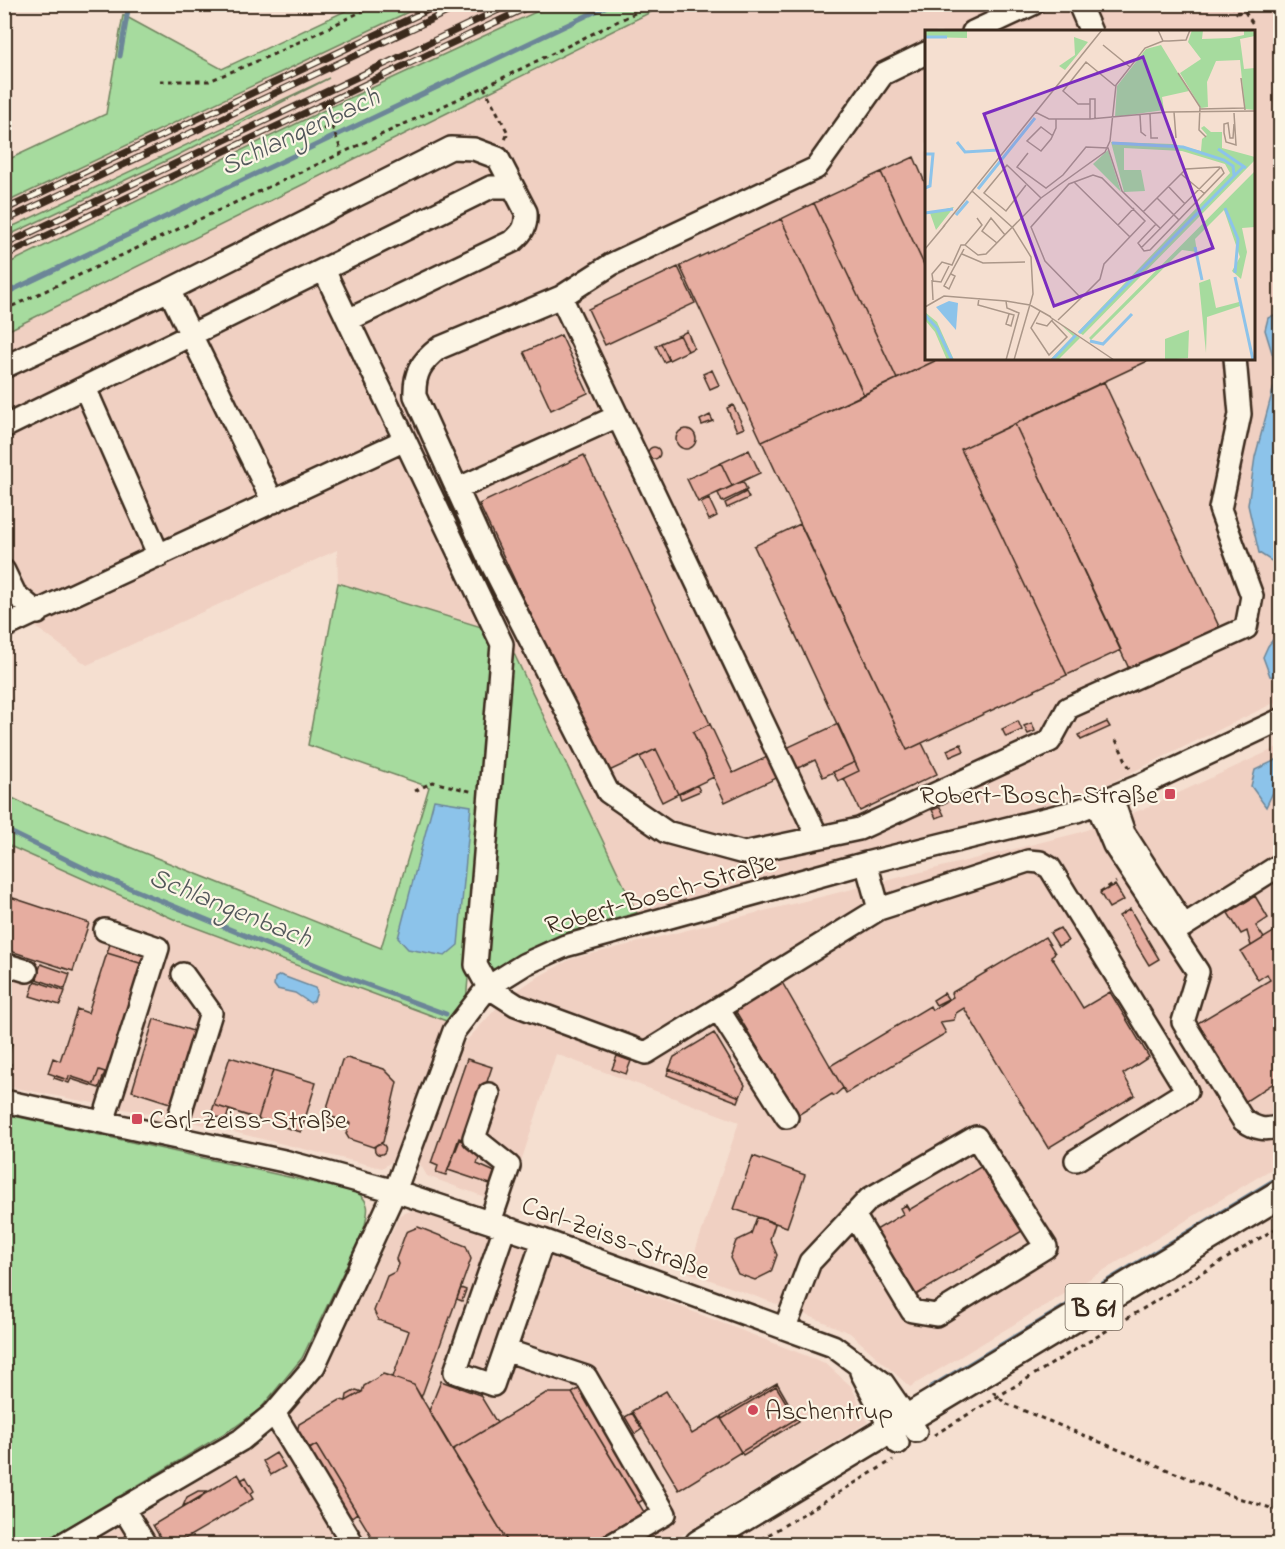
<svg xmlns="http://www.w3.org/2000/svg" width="1285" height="1549" font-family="'Indie Flower',sans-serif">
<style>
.built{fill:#f0d0c2;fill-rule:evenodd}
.green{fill:#a6db9e;stroke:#70825e;stroke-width:1.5}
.water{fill:#8cc3ea;stroke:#6c8698;stroke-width:1.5}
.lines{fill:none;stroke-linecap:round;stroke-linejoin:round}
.stream{stroke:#6c8698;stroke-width:5}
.building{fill:#e6ada0;stroke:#3b2a1e;stroke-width:1.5}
.minor-casing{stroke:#3b2a1e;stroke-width:26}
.major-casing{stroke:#3b2a1e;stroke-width:32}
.path{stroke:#3b2a1e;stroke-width:3;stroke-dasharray:4.5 4.5;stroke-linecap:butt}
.minor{stroke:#fcf5e5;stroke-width:21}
.major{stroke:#fcf5e5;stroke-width:27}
.rail-casing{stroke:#3b2a1e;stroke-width:7}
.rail{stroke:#fcf5e5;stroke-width:4.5;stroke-dasharray:14;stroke-linecap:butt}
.poi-dot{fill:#d1495b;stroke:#fcf5e5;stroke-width:2}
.labels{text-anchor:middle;stroke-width:4.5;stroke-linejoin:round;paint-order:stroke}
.shield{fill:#fcf5e5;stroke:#75675a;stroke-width:1.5}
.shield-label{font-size:26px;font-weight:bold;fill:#3b2a1e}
.poi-label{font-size:27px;fill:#3b2a1e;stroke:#fcf5e5;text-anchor:start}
.street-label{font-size:27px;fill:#3b2a1e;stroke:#fcf5e5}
.water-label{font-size:28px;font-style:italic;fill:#53585b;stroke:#fcf5e5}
.inset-river{fill:none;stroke:#8cc3ea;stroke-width:3}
.inset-road{fill:none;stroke:#ab9789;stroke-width:1.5}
.view{fill:#7b2cbf;fill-opacity:0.15;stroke:#7b2cbf;stroke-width:3}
.inset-edge{fill:none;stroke:#3b2a1e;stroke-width:3}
</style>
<rect width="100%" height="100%" fill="#f5dfd0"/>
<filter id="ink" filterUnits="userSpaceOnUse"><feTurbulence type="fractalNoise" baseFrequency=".0167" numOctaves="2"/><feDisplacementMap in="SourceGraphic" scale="12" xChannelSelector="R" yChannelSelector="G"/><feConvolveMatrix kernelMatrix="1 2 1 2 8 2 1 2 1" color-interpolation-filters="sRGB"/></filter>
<g filter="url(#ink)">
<path class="built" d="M423,5H553L341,102L5,265V237L172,158L309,87L5,230V203Z
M665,5H1280V700L1108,784L1013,819L637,913L505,634L338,583L337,550L87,665L32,624L5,638V332ZM926,32H1254V358H926Z
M1280,746V1164L910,1387L850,1333L807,1315L688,1272L739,1122L556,1054L507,1205L427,1176L419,1162L456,1052L504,1000L534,979L571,959L1078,833L1146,808Z
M4,844L178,921L449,1022L429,1062L394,1160L382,1168L196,1123L5,1086Z
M413,1210L547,1255L825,1363L851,1386L868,1422L667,1544H91L249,1450L279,1429L323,1370L400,1215Z"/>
<path class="green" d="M553,4L665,5L5,332V265L341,102Z
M358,5H423L5,203V161L106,114L123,15L222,69Z
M329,78L172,158L5,237V230Z
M338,583L488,629L496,646L466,1002L449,1022L178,921L5,844L4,794L37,810L381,948L429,787L308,745Z
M508,641L637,913C581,928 544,935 497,971L484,963Z
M5,1114L356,1192C372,1202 368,1212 364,1229L302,1358L261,1408L235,1427L40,1544H5Z"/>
<path class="water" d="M1278,313L1280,314V409L1275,456L1280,506V562L1276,564L1259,553L1248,505L1255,457L1274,386L1273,356L1265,330L1268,318Z
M1280,631V678L1270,676L1263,657L1268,646Z
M1280,758V785L1275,788L1266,807L1251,786L1255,770Z
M434,800L471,806L458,945L445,956L408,949L398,938Z
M280,975L315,988L317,992L314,1001L310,1003L295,993L277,989L274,985L275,978Z"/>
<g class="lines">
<path class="stream" d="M120,56L129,4
M4,294L611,4
M4,829L96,874L343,976L446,1014
M1276,1261L1280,1268
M930,1388L1280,1177"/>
</g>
<path class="building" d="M914,157L926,185V269L881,172Z
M881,172L926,269V358H941L897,379L814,203Z
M814,203L897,379L864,395L781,219Z
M781,219L864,395L762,442L680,266Z
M678,267L695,303L605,345L588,309Z
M687,331L694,348L688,351L680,335Z
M561,335L588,393L551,410L524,352Z
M680,335L688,351L669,360L661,343Z
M661,343L669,360L664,362L656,346Z
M941,358H1154L961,449L1067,675L907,750L762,442Z
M712,370L719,385L710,389L703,374Z
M1104,382L1222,633L1132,675L1015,424Z
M733,405L744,428L737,431L727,408Z
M710,415L713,421L702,425L700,420Z
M1015,424L1121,650L1067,675L961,449Z
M676 439a10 10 0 1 1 20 0a10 10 0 1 1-20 0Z
M648 453a6 6 0 1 1 12 0a6 6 0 1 1-12 0Z
M749,450L760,473L732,486L721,463Z
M584,455L710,724L693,732L714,777L678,794L656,749L605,773L479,504Z
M721,463L732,486L698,502L687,479Z
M743,481L747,490L722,502L718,493Z
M746,492L749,498L727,508L725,503Z
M709,499L717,516L709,520L701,503Z
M800,524L907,750L922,743L937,774L860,811L844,778L859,771L754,546Z
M1018,721L1022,730L1006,737L1002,729Z
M1107,722L1110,727L1081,740L1078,735Z
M1032,723L1035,731L1028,734L1024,726Z
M710,724L733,773L838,724L855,762L823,777L815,760L725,802L693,732Z
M961,744L964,751L950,757L947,750Z
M656,749L678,794L662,802L640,757Z
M855,762L859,771L838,781L833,772Z
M697,785L700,791L681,799L679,794Z
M940,807L944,815L936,818L932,810Z
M1115,885L1124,900L1109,908L1100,893Z
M4,895L89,923L73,971L4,949Z
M1255,896L1268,918L1256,926L1264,938L1251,946L1247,931L1241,934L1228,913Z
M1130,909L1159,959L1149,965L1119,916Z
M1060,928L1068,941L1058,946L1050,933Z
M1280,928V1079L1243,1103L1196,1024L1270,980L1267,974L1258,980L1241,952Z
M1045,937L1055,953L1051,956L1083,1008L1110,992L1149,1057L1123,1074L1135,1095L1048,1148L964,1008L956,1013L954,1020L940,1022L946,1033L846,1093L830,1066L930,1006L932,1010L953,997L951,993Z
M111,941L147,952L143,964L107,953Z
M107,953L143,964L108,1073L99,1070L94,1084L69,1076L68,1080L48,1073L53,1058L60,1061L77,1009L88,1013Z
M41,964L70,974L65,989L36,979Z
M779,977L843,1088L834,1096L832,1094L798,1115L732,1005Z
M35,981L65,991L60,1005L30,996Z
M944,993L948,999L936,1005L933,1000Z
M154,1019L196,1032L173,1104L132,1091Z
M714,1033L745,1085L740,1097L669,1069L674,1057Z
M4,1041L12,1043L7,1063L11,1064L8,1073L4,1072Z
M617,1056L631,1061L626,1074L612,1069Z
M230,1057L273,1070L258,1119L214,1105Z
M347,1058L384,1069L397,1082L383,1142L373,1147L349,1139L346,1134L350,1123L329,1116L326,1111L342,1060Z
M467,1059L492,1067L467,1141L459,1138L446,1175L436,1172L438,1166L431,1163Z
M669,1069L740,1097L738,1102L667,1075Z
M99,1070L105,1072L99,1088L71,1079L69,1083L54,1078L55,1076L68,1080L69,1076L94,1084Z
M273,1070L316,1083L301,1132L258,1119Z
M214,1105L257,1119L229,1110L226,1120L211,1115Z
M331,1117L348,1122L345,1130L328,1125Z
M460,1140L482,1147L477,1164L497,1173L493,1185L448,1170Z
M374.5 1149a5.5 5.5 0 1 1 11 0a5.5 5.5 0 1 1-11 0Z
M753,1156L805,1175L787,1227L734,1209Z
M982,1166L1022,1231L916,1295L876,1230L903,1214L900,1208L906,1205L909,1210Z
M757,1217L775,1224L770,1239L777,1255L771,1272L755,1280L738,1274L730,1258L736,1241L751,1234Z
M418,1227L466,1246L471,1259L421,1398L414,1385L383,1374L393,1377L409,1331L378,1320L374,1311L387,1276L395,1272L398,1264L396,1259L406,1232Z
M461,1288L466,1290L462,1301L457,1299Z
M383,1374L414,1385L509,1544H376L316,1445L310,1449L297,1431L299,1424L340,1400L346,1401L362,1392L364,1386Z
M441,1381L480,1395L497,1423L452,1450L429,1411Z
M777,1383L799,1421L743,1455L741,1452L796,1419L776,1386L722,1419L721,1416Z
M776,1386L796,1419L741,1452L720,1417L722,1419Z
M582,1387L648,1497L638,1503L572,1393Z
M356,1390L362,1392L346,1401L347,1395Z
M666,1391L692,1434L720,1417L741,1452L679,1490L632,1411Z
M546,1393H572L644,1512L590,1544H509L452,1450Z
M632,1413L642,1429L635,1434L625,1417Z
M316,1445L357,1513L349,1519L307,1450Z
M276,1453L285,1467L271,1475L263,1461Z
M238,1474L253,1499L176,1544H164L153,1525Z
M246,1477L254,1491L250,1494L241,1480Z
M198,1491H207L199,1499L183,1506L187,1497Z"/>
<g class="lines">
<defs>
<path id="minor" d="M1079,4L1091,32
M973,32L1033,4
M926,53L883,74L816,168L612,264L561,297L439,348C421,362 414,373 415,396L486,553L608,792L666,832L744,853L859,829L1050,741L1068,708L1246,628L1252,596L1220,509L1240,414L1235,358
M324,270L502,644L476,965L488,987L516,1005L646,1053L879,909L1028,861L1040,862L1050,868L1187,1091L1076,1160
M169,290L273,502
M561,297L817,836
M4,367L169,290L451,148L474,149L498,158L526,212C527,226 523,232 513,241L348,320
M85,388L159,556
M4,427L491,187H513
M457,489L618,416
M4,571L15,594L38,613
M4,627L405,440
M1112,798L1124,833L1184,926
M1097,804L1114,845L1198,972L1183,1022L1243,1120C1256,1129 1265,1131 1280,1126
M866,863L879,909
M1174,932L1280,865
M4,964L27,971
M718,1009L787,1117
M489,1094L474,1138L509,1166L490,1222
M4,1101L284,1161L395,1191L543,1240L833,1346L883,1383L916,1431
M103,1122L158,948L105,930
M173,1136L211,1013L183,974
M505,1227L455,1372L493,1385L543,1240
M785,1328L810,1262L869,1199L976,1137L1046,1247L936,1315L912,1311L854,1215
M505,1350L586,1377L665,1514L613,1544
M861,1372L898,1443
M274,1413L353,1544
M123,1508L145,1544
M63,1544L241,1440L274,1413L314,1366L395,1191L454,1031L488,987L525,964L565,946L866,863L1077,811L1139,786L1280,720"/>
<path id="major" d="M699,1544L1280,1194"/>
</defs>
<use href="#minor" class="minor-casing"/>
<use href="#major" class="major-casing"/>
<path class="path" d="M1232,4L1237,13L1245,12L1253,24
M160,81H209L274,54L377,4
M484,87L508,133L504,142
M307,125L315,131L332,127L342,152
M4,310L484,87L653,4
M1116,740L1131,771
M415,791L433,782L474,792
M1100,892L1116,882
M993,1392L1005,1403L1229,1495L1280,1511
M934,1435L1280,1226
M753,1544L893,1460"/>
<use href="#minor" class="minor"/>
<use href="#major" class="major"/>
<defs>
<path id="rail" d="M4,210L441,4
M4,221L464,4
M4,245L511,4
M4,256L534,4"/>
</defs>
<use href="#rail" class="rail-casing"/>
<use href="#rail" class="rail"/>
</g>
</g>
<g class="poi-dot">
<rect x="1164" y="788" width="12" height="12" rx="3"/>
<rect x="131" y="1113" width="12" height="12" rx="3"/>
<circle cx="753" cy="1410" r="6"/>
</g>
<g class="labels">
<rect class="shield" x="1065.5" y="1284" width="57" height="46" rx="4.5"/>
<g class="shield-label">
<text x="1094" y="1316">B 61</text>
</g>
<g class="poi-label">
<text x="1158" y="803" text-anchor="end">Robert-Bosch-Straße</text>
<text x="149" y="1128">Carl-Zeiss-Straße</text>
<text x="765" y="1419">Aschentrup</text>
</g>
<g class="street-label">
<text transform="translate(660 893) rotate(-16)" y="9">Robert-Bosch-Straße</text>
<text transform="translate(616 1237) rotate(20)" y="9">Carl-Zeiss-Straße</text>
</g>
<g class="water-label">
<text transform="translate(299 130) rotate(-25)" y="10">Schlangenbach</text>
<text transform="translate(231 906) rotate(22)" y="10">Schlangenbach</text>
</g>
</g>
<g transform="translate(925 30)">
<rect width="330" height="330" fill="#f5dfd0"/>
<path d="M0,0H42V8L0,7ZM267,0H278L277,9L305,8L319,5V0L330,2V6L315,9L319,39L330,38V80L320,79L315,30L291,31L282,52L283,77L276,78L255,43L276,29L263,12ZM149,7L163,12L140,40L134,36L150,25ZM236,15L264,61L237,67L239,80L190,87L192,56L221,19ZM279,96L286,102H297V118L330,127V130L158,305L153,302L305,143L300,134L257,121L199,118V140H216L220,161L199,162L186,112L248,114L276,121L277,109L282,105L276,98ZM183,120L196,162L168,134ZM330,141V197L317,198L322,222L316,249L307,241L315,227L299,180L270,209L272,222L257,220L166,310L164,308ZM29,177L11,200L5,183L0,184ZM285,249L291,278L314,272L315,276L282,287L281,323L274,253ZM0,282L12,292L29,330H22L10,302L0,290ZM135,294L155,308L133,330H125L148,306ZM264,300L263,328L240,330V309Z" fill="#a6db9e"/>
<path d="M24,271L33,273L31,300L11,277Z" fill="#8cc3ea"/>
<path class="inset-river" d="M0,7H22M32,112L40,122L73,120M187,113L258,117L299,130L308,136L309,145M293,119L321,138M0,124H8L5,156L0,158M53,159L110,88M300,178L313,209L310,243M0,183L28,179M31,185L43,171M270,217L277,250M310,247L328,330M0,285L12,298L27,330M154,303L319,136M165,311L178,314L207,284M127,330L151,305"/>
<path class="inset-road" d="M233,0L238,11H244L261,10L265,0M178,15L205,37M253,43L275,77L274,100L281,107M316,48L320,80M165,74H153L138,61L161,32L190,56M275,79L319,78M110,82L124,89H165L242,82L330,81M249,82L251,108M309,83L311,115L301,112L299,103V94L303,93L305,108H308L309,94M225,84L226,108H233M215,85L216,102L221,106M165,89V69H170V89M128,106L116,97L102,111L116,121L126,109L131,98V89M103,123L92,137L121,158L138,145L161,117L183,118L197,161L236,199M256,144L280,164M149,152L205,207M101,155L81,181L59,163L82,135L116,168M243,156L260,174M47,161L88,198L106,227L108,264L89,330M232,168L254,190M218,182L261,139L295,137M231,194L213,213L219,221L225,220L299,143L296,137M193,195L209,178M18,197L177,0M72,213L57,201L66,188L80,205M40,215L53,225L61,224L116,168L180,122L185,111L191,55L220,18L238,11M216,218L296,137M0,219L20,195M37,224L58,233L100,232M24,236L16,252L8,251L7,244L17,232L27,235L36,215H40L57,195L52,188M26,244L30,246L24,259L19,256L39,219M7,250L8,270M54,268L53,275L89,285L86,296L81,294L84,284M81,271L82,278L94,283L81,330M0,277L19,266L81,271L105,275L126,287M115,281L106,298L124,325L142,307L127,291M125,287L189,330M133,290L156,268L120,231L106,197L144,154L168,145L177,148L220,191L179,234L175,249L156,268M111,293L122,296L128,289"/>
<path class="view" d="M218,27L288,218L129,276L59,84Z"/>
<rect width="330" height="330" class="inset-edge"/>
</g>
<rect width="1285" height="1549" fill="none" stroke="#fcf5e5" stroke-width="24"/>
<rect x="12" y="12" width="1261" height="1525" fill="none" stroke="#3b2a1e" stroke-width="2" filter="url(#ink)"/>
</svg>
